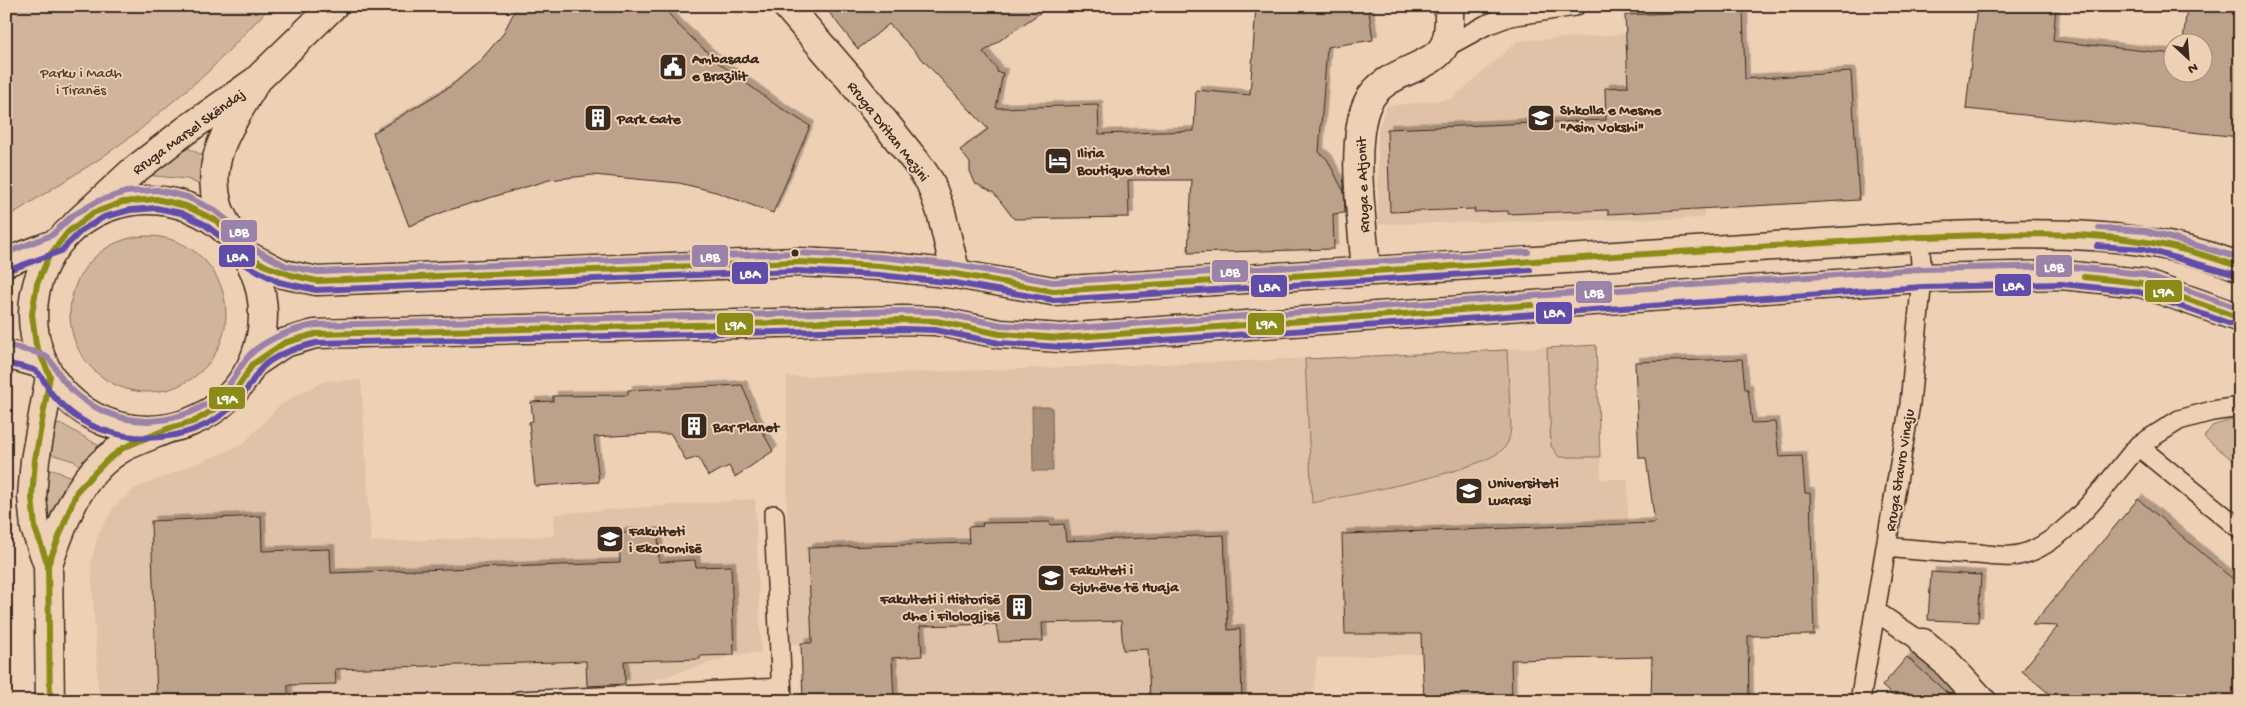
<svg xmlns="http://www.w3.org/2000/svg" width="2246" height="707" font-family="'Gochi Hand',sans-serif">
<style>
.built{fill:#dfc2a7}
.green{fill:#d0b59c;stroke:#86705d}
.water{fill:#a78e79;stroke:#7c6655}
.building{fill:#bca28a;stroke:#3b2a1e;filter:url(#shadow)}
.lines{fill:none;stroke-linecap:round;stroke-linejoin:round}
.service-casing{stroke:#3b2a1e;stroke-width:22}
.pedestrian-casing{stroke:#3b2a1e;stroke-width:31}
.minor-casing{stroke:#3b2a1e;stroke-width:31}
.tertiary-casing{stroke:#3b2a1e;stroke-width:31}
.primary-casing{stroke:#3b2a1e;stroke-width:31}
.service{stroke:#eed0b4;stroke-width:19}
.pedestrian{stroke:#eed0b4;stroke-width:28}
.minor{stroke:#eed0b4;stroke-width:28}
.tertiary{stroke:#eed0b4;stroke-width:28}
.primary{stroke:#eed0b4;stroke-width:28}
.bus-1-casing{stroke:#eed0b4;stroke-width:10}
.bus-2-casing{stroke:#eed0b4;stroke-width:10}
.bus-3-casing{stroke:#eed0b4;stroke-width:10}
.bus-1{stroke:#8a8c17;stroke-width:6}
.bus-2{stroke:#604daa;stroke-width:6}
.bus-3{stroke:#9a82a8;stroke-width:6}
.bus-dot{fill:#3b2a1e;stroke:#eed0b4;stroke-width:2}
.labels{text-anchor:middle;stroke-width:4;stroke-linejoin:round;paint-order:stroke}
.poi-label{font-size:15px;font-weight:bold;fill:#3b2a1e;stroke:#eed0b4;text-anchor:start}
.park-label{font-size:15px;fill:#513f31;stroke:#eed0b4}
.street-label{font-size:15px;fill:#3b2a1e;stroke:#eed0b4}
.line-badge{stroke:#eed0b4;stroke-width:2}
.badge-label{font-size:14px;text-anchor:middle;font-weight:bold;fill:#fff}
</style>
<defs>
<filter id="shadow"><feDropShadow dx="4.5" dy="-4.5" stdDeviation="0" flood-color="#0004"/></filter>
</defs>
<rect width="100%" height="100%" fill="#eed0b4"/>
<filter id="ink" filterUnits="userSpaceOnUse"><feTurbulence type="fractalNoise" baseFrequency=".02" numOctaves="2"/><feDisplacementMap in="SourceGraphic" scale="10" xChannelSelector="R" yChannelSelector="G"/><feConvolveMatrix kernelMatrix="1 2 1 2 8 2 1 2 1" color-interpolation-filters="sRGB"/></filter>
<g filter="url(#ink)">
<path class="built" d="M1626,34L1700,97L1704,218L1378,224V129L1387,106L1452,99L1518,41Z
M1596,345L1601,479H1628V524L1655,523L1683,657L1567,659L1565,648L1317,658L1312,701H803L801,644H791L787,514V377L1250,361Z
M361,380L371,542L555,536L554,514L755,499L761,652L734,655L625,689L274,701H99L91,562L98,535L114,507L136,488L242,445L278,407L297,395L325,381Z"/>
<path class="green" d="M6,6H271L209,71L137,132L101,158L6,218Z
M186,147L202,155L203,186L187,179L145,175Z
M70 314a78 78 0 1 1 156 0a78 78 0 1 1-156 0Z
M1596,345L1600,457H1559L1551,446L1547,348Z
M1507,350L1511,428C1510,436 1509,443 1503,449C1481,472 1348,495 1312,503L1305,359Z
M2240,417V466L2204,437L2212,426Z
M62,424L103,448L83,468L74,461L47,453L50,435L55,425Z
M53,470L74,478L47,532L46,471Z"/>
<path class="water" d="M1032,407H1052L1053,471H1033Z"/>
<path class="building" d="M517,6H663L677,24L720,64L776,105L810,126L773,213L716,192L679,183L593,175L549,180L446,211L409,226L373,133L451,86L479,62L503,34Z
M824,6H1050L983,52L997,69V72L1003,73L996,108L1098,105L1099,134L1194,131L1196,90L1250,95L1256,6H1368L1373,40L1327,47L1319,152L1327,159L1344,192L1345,213L1333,214L1334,249L1188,253L1192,180H1128L1129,217L1014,219L994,193L975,183L970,171V163L960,150L988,129L889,24L858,49Z
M1977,6H2056L2053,41L2174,54V72H2204V42H2183L2187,6H2240V137L1966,109Z
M1743,10L1745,79L1851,72L1859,200L1608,214V210L1508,214V211L1474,212L1475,209L1390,212L1387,129L1606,120L1605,88L1628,87L1625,15Z
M1742,359L1745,389H1748L1752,423L1775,422L1779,457L1802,456L1805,493H1810L1814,635L1748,636L1749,701H1651L1652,657L1511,660L1512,701H1424L1421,634H1345L1342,534L1655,523L1646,458H1639L1635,362Z
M742,385L755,418L773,451L735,477L729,466L708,476L698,457L686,461L671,434H649L594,437L599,482L535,486L529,422L533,421L531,402L553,401V396L628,395V390Z
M2138,499L2240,585V701H2058L2022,671L2058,626L2032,625Z
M261,516L262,551L330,549L331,573L620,563L619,533L658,532L659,562L695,560L696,567L731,566L734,655L700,656V659L624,661L625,684L587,686L586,661L335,669L336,684L288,685V701H157L151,521Z
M1050,522L1051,525L1064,524L1066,541L1224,535L1228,630L1240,629L1242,701H1150L1148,649L1123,650L1121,621L1042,623L1043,641L999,642L996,624L920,626L922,656L892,658L894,701H803L801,643H812L808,548L969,543L968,527L983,526L982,523Z
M1931,572L1981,575L1978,622L1928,620Z
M1907,657L1956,701H1899L1882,686Z"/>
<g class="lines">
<defs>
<path id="service" d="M1442,49L1486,25L1510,16L1575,6
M2138,446L2179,420L2212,411L2240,407
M774,515L782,699
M1887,547C1917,550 1947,553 1978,554C1989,555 2001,557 2012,556C2061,552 2108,481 2138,446L2240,529
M1875,611L1923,643
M519,701L781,688
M1860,701L1910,404L1922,278L1919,237"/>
<path id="pedestrian" d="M1923,643L1946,662L1982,701"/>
<path id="minor" d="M787,6L850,79L917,163L930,182L941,212L956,274
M77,223L132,172L185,131L256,81L333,6
M231,234C227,225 221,216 218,206C205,159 229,127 252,88
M1366,271C1363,227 1349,140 1368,102C1384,69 1434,70 1445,44C1450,33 1449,18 1449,6"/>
<path id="tertiary" d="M50,376L35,460L32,497L35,528L48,565L50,701
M48,565C64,520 79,472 124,447C138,440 153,435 167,429"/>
<path id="primary" d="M33 315a115 115 0 1 1 230 0a115 115 0 1 1-230 0Z
M248,256L283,274L317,281L797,262L880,266L956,274L1053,291L1919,237C2027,234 2137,226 2240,267
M6,262L57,243
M6,354L42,364
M253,364L284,343L315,334L903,320L936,321L1000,334L1061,338L1922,278L2062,275L2141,283L2240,318"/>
</defs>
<use href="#service" class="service-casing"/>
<use href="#pedestrian" class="pedestrian-casing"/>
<use href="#minor" class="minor-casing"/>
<use href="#tertiary" class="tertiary-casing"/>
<use href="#primary" class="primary-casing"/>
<use href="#service" class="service"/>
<use href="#pedestrian" class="pedestrian"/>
<use href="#minor" class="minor"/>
<use href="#tertiary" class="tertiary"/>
<use href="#primary" class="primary"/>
<defs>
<path id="bus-1" d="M2084,277L2141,283L2240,318
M48,573V565L77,491L106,461L123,448L167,429L195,421L218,407L238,387L253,364L284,343L315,334L903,320L936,321L1000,334L1061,338L1532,305
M50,701L48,565L35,528L32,497L35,460L50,376L36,345L32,314L37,284L49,256L68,232L93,213L123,202L156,199L186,206L215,220L231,233L247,255L266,266L291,275L317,281L797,262L880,266L956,274L1053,291L1919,237C2000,235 2083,229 2163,245C2189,250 2214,258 2240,267"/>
<path id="bus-2" d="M2097,246L2144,249L2237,275
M9,270L61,251L82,230L104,217L130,210L156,208L181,213L204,224L225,240L242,263L279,282L316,290L797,271L879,275L955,283L1054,300L1530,270
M6,363C15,366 28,367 36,371C42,375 47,387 51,393C64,409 83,424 103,430C149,446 202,437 237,402C249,390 254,373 267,363C282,352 299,347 316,343L903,329L935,330L999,343L1062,347L1922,287L2062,284L2139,292L2237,326"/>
<path id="bus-3" d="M2099,228L2146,231L2240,258
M6,253L52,235L72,216L98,201L126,192L157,190L187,197L214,210L237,228L254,249L286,266L318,272L797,253L880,257L957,265L1053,282L1528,252
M8,346C17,348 42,352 48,358C54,364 58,373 63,380C78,399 100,412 123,418C159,427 203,414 228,386C238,374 242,360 255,350C272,337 294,329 315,325L903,311L937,312L1001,325L1061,329L1921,269L2062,266L2142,274L2240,309"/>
</defs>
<use href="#bus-1" class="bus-1-casing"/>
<use href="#bus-2" class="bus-2-casing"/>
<use href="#bus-3" class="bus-3-casing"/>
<use href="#bus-1" class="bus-1"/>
<use href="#bus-2" class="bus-2"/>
<use href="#bus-3" class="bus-3"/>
</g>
</g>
<defs>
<symbol id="civic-square" viewBox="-11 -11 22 22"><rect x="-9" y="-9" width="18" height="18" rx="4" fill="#3b2a1e" stroke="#eed0b4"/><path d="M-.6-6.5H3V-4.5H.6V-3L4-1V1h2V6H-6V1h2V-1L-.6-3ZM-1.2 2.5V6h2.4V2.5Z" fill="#fff"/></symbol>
<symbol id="building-square" viewBox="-11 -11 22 22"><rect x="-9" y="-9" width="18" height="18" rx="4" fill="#3b2a1e" stroke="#eed0b4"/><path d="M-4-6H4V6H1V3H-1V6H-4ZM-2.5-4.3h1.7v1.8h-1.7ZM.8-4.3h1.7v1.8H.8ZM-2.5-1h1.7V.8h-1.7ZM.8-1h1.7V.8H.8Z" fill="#fff"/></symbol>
<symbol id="school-square" viewBox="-11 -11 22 22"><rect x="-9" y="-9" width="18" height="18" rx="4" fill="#3b2a1e" stroke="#eed0b4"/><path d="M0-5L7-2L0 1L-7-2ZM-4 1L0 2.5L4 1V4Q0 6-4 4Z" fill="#fff"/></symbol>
<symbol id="hotel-square" viewBox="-11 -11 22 22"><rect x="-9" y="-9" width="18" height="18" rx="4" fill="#3b2a1e" stroke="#eed0b4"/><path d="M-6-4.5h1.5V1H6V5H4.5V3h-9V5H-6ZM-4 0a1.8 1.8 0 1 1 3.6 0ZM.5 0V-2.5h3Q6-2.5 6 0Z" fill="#fff"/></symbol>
<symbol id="university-square" viewBox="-11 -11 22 22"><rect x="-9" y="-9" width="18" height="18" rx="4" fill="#3b2a1e" stroke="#eed0b4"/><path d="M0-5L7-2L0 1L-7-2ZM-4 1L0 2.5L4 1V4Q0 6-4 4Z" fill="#fff"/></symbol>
</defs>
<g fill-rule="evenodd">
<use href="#civic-square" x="657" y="51" width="32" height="32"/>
<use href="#building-square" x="582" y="102" width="32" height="32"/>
<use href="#school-square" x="1525" y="102" width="32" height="32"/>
<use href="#hotel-square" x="1042" y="145" width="32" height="32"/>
<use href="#building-square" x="678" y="410" width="32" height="32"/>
<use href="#university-square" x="1453" y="475" width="32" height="32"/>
<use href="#university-square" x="594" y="523" width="32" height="32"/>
<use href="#university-square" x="1035" y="562" width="32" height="32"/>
<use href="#building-square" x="1003" y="591" width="32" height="32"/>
</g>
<circle class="bus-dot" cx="795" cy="253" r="4.5"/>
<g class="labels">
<g class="poi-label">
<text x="692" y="63">Ambasada<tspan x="692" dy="17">e Brazilit</tspan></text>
<text x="1560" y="114">Shkolla e Mesme<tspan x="1560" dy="17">"Asim Vokshi"</tspan></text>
<text x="617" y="123">Park Gate</text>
<text x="1077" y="157">Iliria<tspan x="1077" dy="17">Boutique Hotel</tspan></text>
<text x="713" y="431">Bar Planet</text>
<text x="1488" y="487">Universiteti<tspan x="1488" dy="17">Luarasi</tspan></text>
<text x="629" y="535">Fakulteti<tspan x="629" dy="17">i Ekonomisë</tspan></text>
<text x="1070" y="574">Fakulteti i<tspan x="1070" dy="17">Gjuhëve të Huaja</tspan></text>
<text x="1000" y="603" text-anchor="end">Fakulteti i Historisë<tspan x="1000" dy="17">dhe i Filologjisë</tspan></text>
</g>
<g class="park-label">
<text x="81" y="77">Parku i Madh<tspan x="81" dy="17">i Tiranës</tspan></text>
</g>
<g class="street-label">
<text transform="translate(188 131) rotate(-36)" y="5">Rruga Marsel Skëndaj</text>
<text transform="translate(889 131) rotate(52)" y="5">Rruga Dritan Mezini</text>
<text transform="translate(1362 185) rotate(-92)" y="5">Rruga e Atjonit</text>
<text transform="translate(1899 470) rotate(-81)" y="5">Rruga Stavro Vinaju</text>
</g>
</g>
<g class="line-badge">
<rect x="220" y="219" width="38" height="24" rx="5" fill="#9a82a8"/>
<rect x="218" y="244" width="38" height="24" rx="5" fill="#604daa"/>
<rect x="691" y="244" width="38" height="24" rx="5" fill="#9a82a8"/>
<rect x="2035" y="254" width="38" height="24" rx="5" fill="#9a82a8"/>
<rect x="1211" y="259" width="38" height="24" rx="5" fill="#9a82a8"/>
<rect x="731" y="261" width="38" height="24" rx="5" fill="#604daa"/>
<rect x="1994" y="273" width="38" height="24" rx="5" fill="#604daa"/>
<rect x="1250" y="274" width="38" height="24" rx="5" fill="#604daa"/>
<rect x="2144" y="279" width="39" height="24" rx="5" fill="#8a8c17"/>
<rect x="1575" y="280" width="38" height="24" rx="5" fill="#9a82a8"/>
<rect x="1535" y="301" width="38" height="24" rx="5" fill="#604daa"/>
<rect x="1247" y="312" width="38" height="24" rx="5" fill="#8a8c17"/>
<rect x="716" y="312" width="38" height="24" rx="5" fill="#8a8c17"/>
<rect x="208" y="386" width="38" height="24" rx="5" fill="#8a8c17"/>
</g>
<g class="badge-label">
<text x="239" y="236">L8B</text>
<text x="237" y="261">L8A</text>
<text x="710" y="261">L8B</text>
<text x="2054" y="271">L8B</text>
<text x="1230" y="276">L8B</text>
<text x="750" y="278">L8A</text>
<text x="2013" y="290">L8A</text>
<text x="1269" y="291">L8A</text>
<text x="2163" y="296">L9A</text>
<text x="1594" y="297">L8B</text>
<text x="1554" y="317">L8A</text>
<text x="1266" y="328">L9A</text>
<text x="735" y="329">L9A</text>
<text x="227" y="403">L9A</text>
</g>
<rect width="2246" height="707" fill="none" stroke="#eed0b4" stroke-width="25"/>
<rect x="12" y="12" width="2221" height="682" fill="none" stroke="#3b2a1e" stroke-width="2" filter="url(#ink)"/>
<g transform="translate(2188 58) rotate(154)"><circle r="24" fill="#eed0b4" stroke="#a68e78"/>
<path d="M0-4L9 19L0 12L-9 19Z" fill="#3b2a1e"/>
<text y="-8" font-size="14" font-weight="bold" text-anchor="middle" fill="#3b2a1e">N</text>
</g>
</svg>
